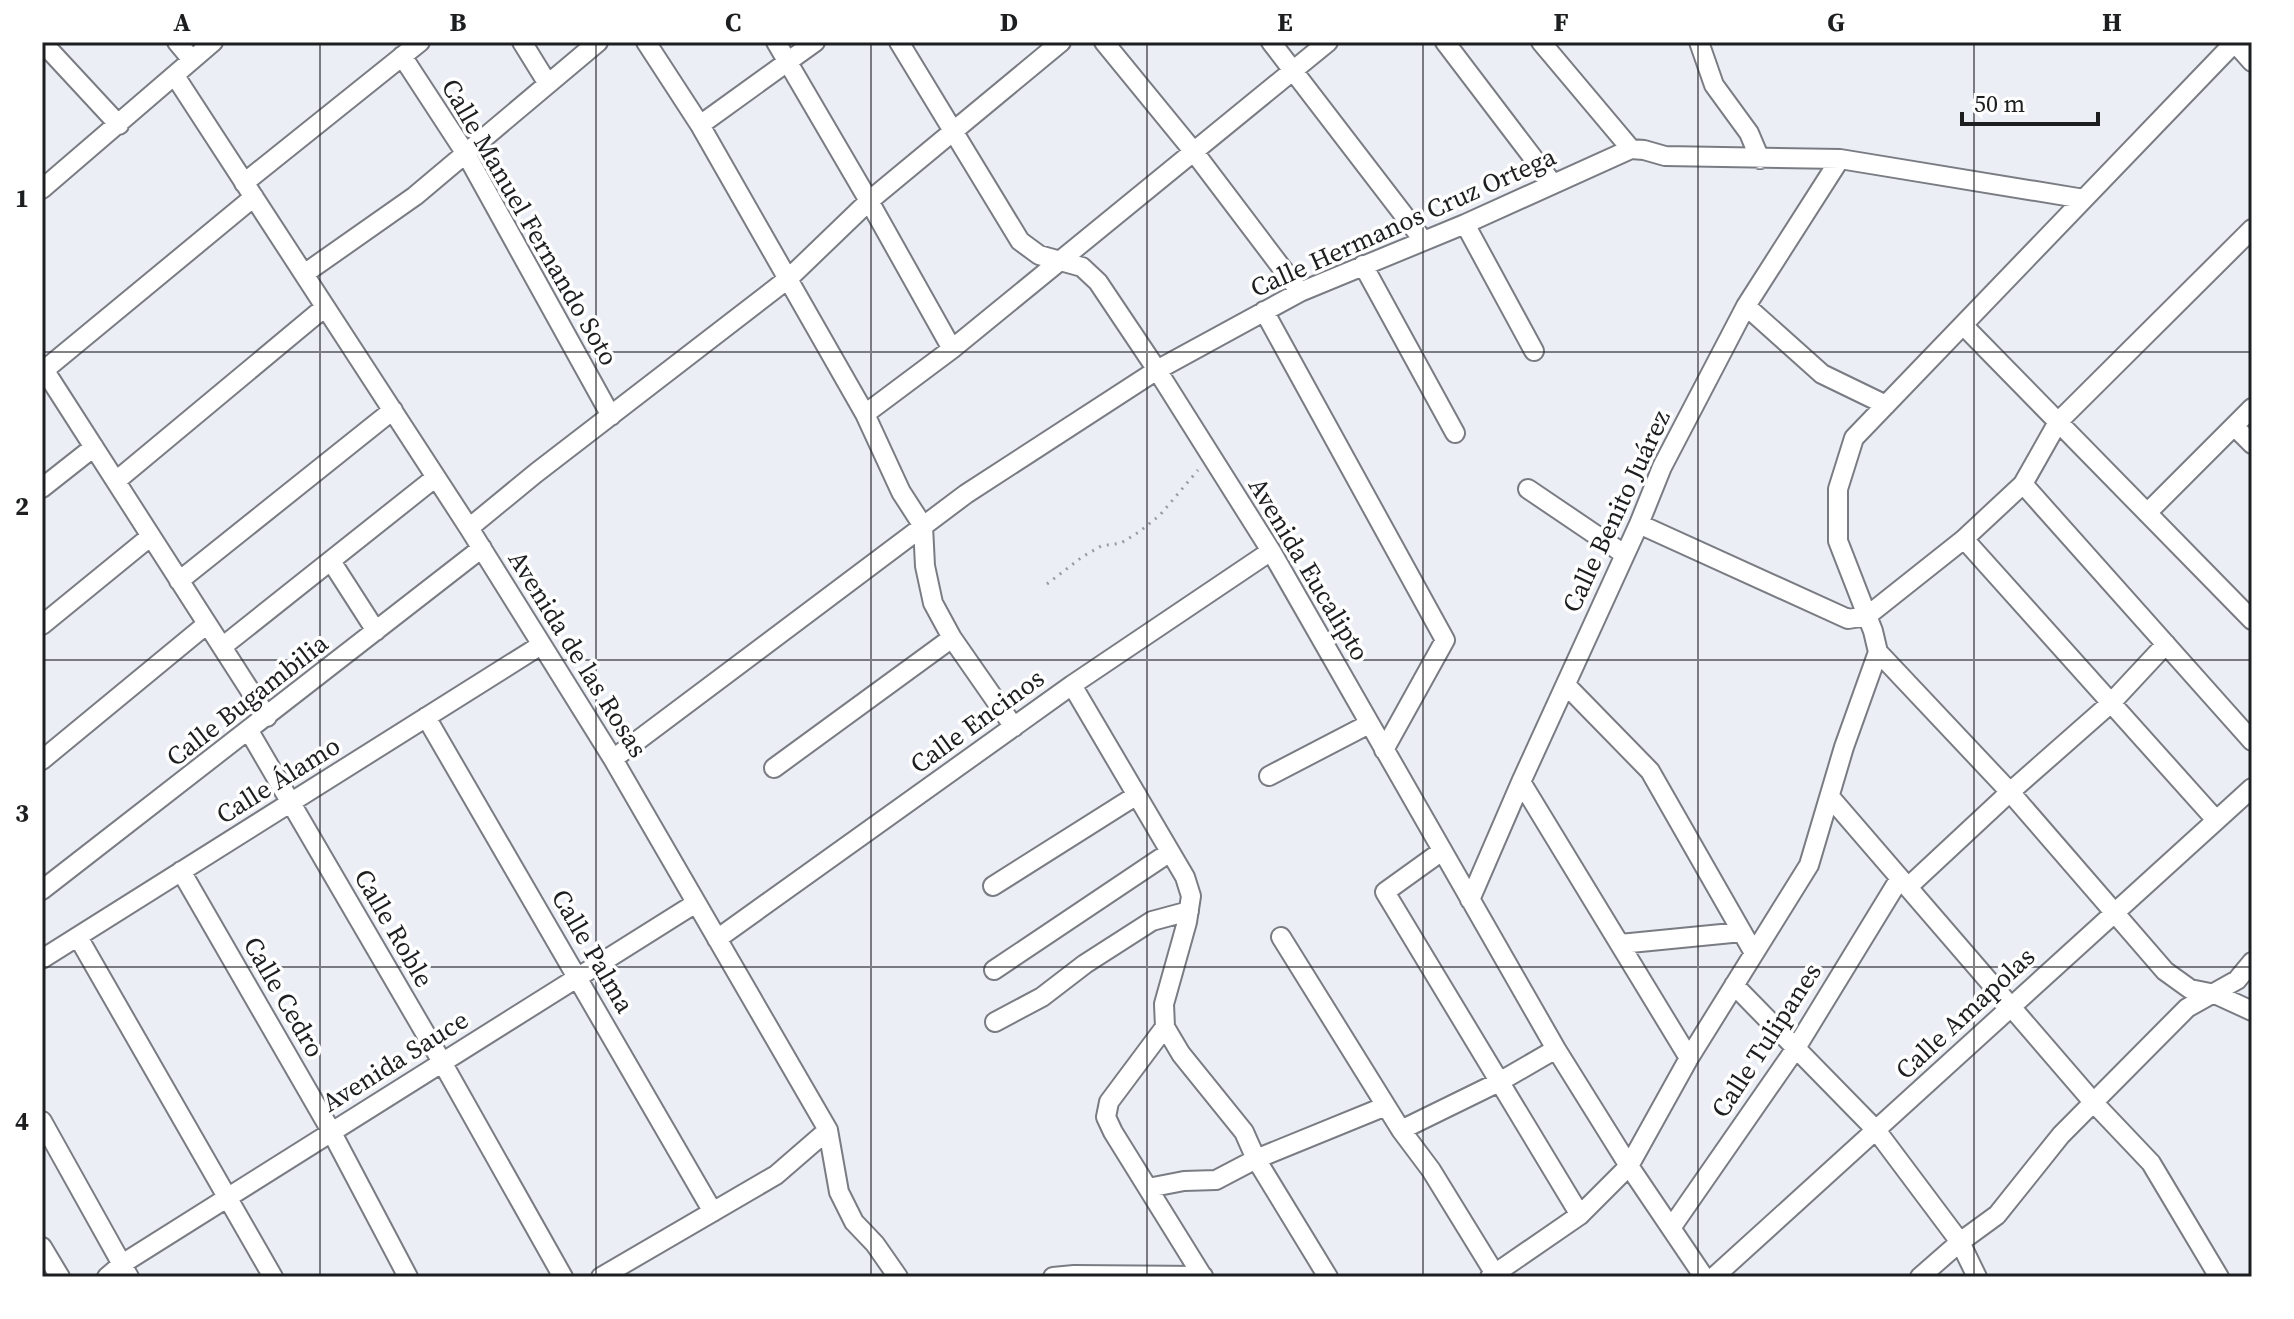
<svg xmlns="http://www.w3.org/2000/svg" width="2294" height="1319" font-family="'Source Serif 4',serif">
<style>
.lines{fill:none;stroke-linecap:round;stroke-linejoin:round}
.minor-casing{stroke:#7a7c83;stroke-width:22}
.path{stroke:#9a9ca2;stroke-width:3;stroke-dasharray:2 6;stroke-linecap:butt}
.minor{stroke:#fff;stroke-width:18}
.grid{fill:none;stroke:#1d1e20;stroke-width:2;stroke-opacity:0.55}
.labels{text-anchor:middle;stroke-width:7;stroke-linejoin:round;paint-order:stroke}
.street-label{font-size:26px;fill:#1d1e20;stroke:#fff}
.neatline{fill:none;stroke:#1d1e20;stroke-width:3}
.grid-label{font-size:26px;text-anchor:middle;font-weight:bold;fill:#1d1e20}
</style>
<rect width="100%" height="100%" fill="#ebeef5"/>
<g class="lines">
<defs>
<path id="minor" d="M42,42L119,125
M177,42L192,60
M522,42L548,84
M646,42L700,125L865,414L901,492L923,526L925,566L933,603L952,638L1014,727
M776,42L869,201L952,349
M899,42L1020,241L1039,255L1082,267L1098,282L1157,370L1271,551L1556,1049L1629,1166L1704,1277
M1104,42L1194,152L1300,292
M1271,42L1423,240
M1445,42L1553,184
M1541,42L1631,149
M1699,42L1714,85L1749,133L1760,159
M2235,43L2252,62
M402,56L466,154L611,416
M175,76L469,528L613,759L828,1130L839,1192L854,1222L875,1244L898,1277
M700,125L815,42
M244,183L420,42
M42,189L213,42
M1465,224L1534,351
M1363,265L1455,433
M304,274L415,196L598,42
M1746,306L1822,374L1886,405
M1264,311L1445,640L1384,750
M1963,325L2252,620
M45,371L267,717
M42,372L254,197
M865,414L952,349L1328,42
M2234,426L2252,444
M116,481L325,307
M2023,484L2252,741
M42,488L94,447
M1528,489L1624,554
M2147,513L2252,408
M1639,524L1848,619L1867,616L1964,539L2023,484L2058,422L2252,229
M469,528L536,473L789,278L869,201L1061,42
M1964,539L2216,820
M331,561L376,631
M179,581L393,410
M42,625L151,536
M222,647L436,477
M1878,652L2010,792L2165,971L2190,989L2215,994L2252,1011
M1072,685L1185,877L1191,896L1187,922L1164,1004L1165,1027L1181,1054L1244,1132L1256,1159L1328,1277
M1566,685L1650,771L1754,953
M426,717L713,1212
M249,731L442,1062L563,1277
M613,759L966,494L1157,370L1300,292L1465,224L1631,149L1644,150L1665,156L1840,159L2084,199
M42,760L207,624
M774,768L952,638
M1269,776L1369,724
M1521,782L1689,1058
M1830,797L2094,1103L2151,1163L2219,1277
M1442,851L1385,892L1580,1215
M181,871L331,1131L408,1277
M993,886L1137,795
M1908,887L2010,792L2111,703L2166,644
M42,890L482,548
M1470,900L1521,782L1639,524L1662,467L1746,306L1840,159
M78,937L273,1277
M1281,937L1401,1130L1431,1170L1495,1274
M717,939L1072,685L1271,551
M1620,944L1742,932
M42,959L541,645
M994,970L1170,852
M1734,985L1876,1130L1960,1242L1977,1277
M995,1022L1042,997L1085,964L1152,921L1189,911
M1165,1027L1109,1102L1106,1117L1113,1132L1203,1277
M42,1121L129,1277
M1401,1130L1499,1082L1556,1049
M1148,1188L1184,1181L1216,1180L1256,1159L1386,1106
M1671,1228L1796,1048L1900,878
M42,1247L60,1277
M107,1277L122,1264L696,903
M601,1277L776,1175L828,1130
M1053,1277L1074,1275L1203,1276
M1490,1277L1580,1215L1629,1166L1689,1058L1809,865L1844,747L1878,652L1873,631L1838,541V489L1854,438L2235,42
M1714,1277L2252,788
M1920,1277L1960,1242L1997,1215L2061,1135L2187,1008L2237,980L2252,962"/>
</defs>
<use href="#minor" class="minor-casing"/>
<path class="path" d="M1047,584L1082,557L1101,546L1121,543L1139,532L1160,515L1198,470"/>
<use href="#minor" class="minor"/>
</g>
<path class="grid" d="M320,42V1277M596,42V1277M871,42V1277M1147,42V1277M1423,42V1277M1698,42V1277M1974,42V1277M42,352H2252M42,660H2252M42,967H2252"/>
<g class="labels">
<g class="street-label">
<text transform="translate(530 222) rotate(60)" y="9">Calle Manuel Fernando Soto</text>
<text transform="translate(1403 222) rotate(-24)" y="9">Calle Hermanos Cruz Ortega</text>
<text transform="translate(1616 511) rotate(-65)" y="9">Calle Benito Juárez</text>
<text transform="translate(1309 569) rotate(59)" y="9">Avenida Eucalipto</text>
<text transform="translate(578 654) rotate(58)" y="9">Avenida de las Rosas</text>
<text transform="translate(247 700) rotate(-38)" y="9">Calle Bugambilia</text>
<text transform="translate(977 721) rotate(-36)" y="9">Calle Encinos</text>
<text transform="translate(278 780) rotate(-32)" y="9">Calle Álamo</text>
<text transform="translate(394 928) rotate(60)" y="9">Calle Roble</text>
<text transform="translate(593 951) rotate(60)" y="9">Calle Palma</text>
<text transform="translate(284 997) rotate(60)" y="9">Calle Cedro</text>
<text transform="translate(1965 1013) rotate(-43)" y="9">Calle Amapolas</text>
<text transform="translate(1766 1040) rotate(-57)" y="9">Calle Tulipanes</text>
<text transform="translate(395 1061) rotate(-32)" y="9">Avenida Sauce</text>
</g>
</g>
<rect width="2294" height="1319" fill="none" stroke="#ffffff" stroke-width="88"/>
<path d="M1962 112v12h136v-12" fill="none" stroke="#1d1e20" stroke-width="4"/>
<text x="1974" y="112" font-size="24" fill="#1d1e20" stroke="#ffffff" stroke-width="6" paint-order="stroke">50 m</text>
<rect x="44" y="44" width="2206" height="1231" class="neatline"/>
<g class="grid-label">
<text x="182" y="31">A</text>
<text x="458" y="31">B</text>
<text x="733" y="31">C</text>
<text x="1009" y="31">D</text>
<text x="1285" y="31">E</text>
<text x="1561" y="31">F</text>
<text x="1836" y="31">G</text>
<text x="2112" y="31">H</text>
<text x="22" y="207">1</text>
<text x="22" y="515">2</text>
<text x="22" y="822">3</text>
<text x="22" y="1130">4</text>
</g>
</svg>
